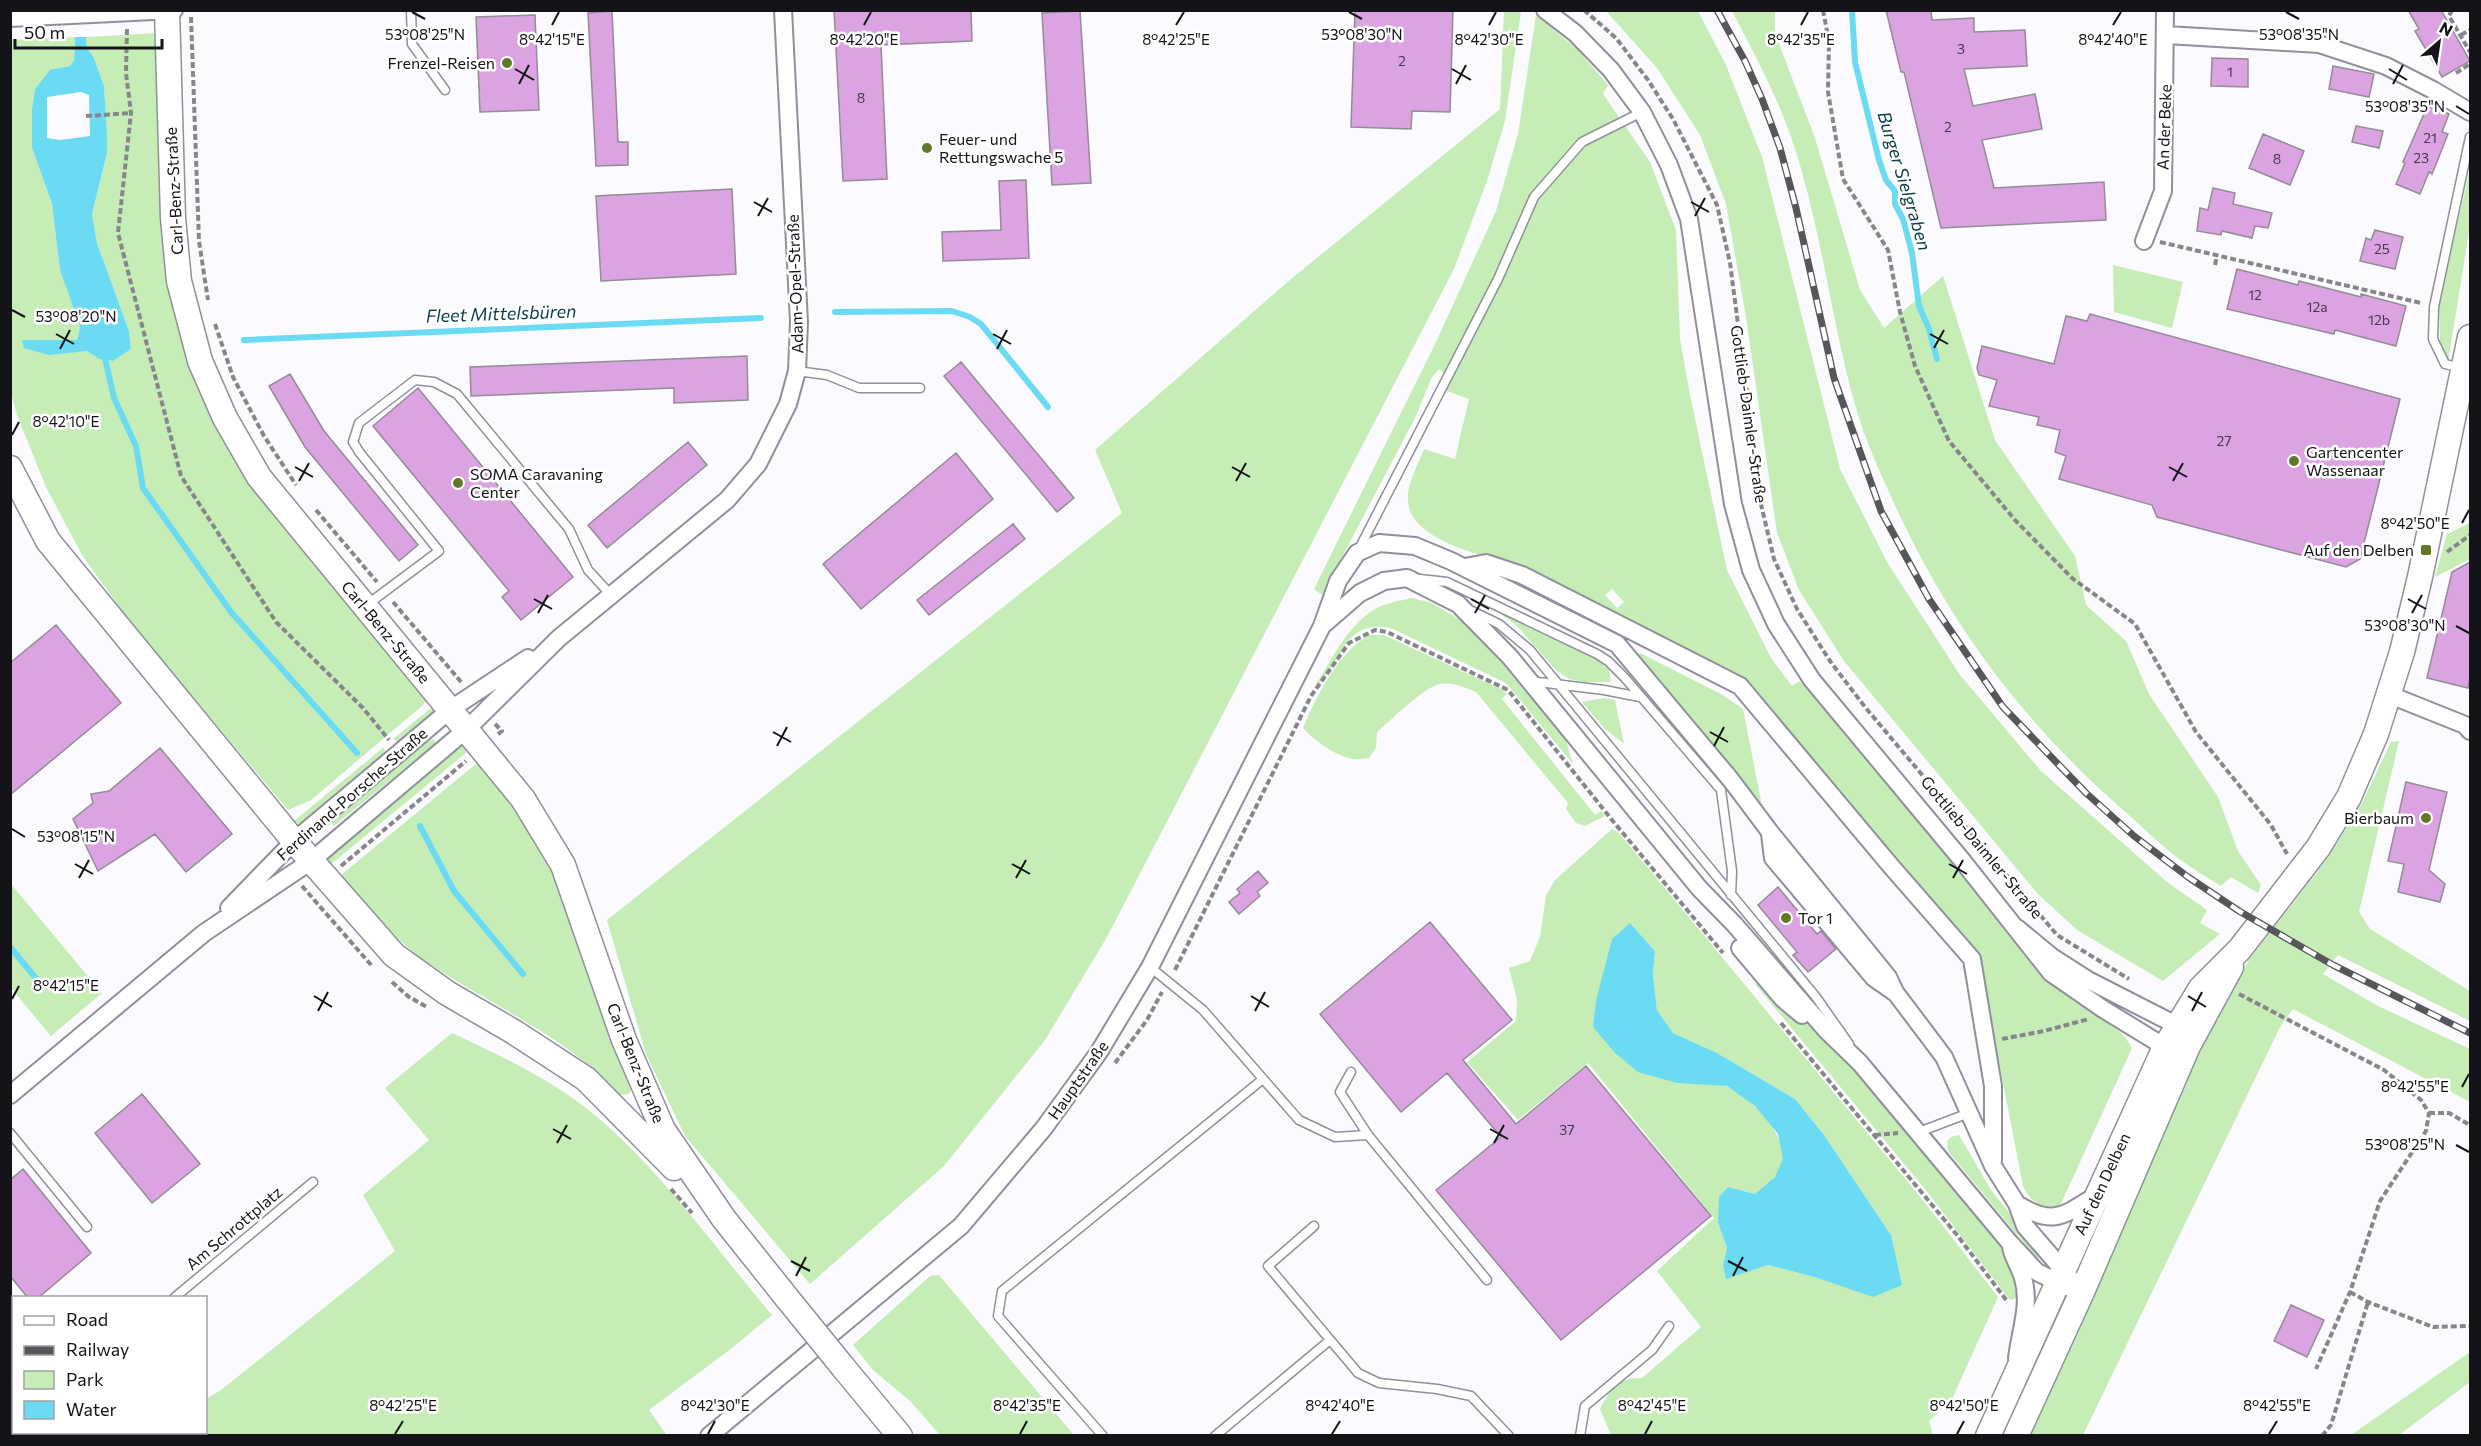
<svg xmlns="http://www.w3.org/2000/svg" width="2481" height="1446" font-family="Commissioner,sans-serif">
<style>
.green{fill:#c6edb6;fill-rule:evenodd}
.water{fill:#6bdbf3;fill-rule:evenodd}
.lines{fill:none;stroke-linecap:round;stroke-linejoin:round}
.stream{stroke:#6bdbf3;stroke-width:6}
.building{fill:#dba3e2;stroke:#948b95;stroke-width:1.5}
.lane-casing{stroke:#8f909b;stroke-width:11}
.street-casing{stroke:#8f909b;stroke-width:20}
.secondary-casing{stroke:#8f909b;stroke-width:27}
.path{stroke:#87878b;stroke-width:4;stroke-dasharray:6 3;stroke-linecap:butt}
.lane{stroke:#fff;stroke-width:8}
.street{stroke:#fff;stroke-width:16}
.secondary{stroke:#fff;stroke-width:24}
.rail-casing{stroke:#57575b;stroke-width:7}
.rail{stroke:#fff;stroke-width:4.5;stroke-dasharray:14;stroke-linecap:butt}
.secondary-bridge-casing{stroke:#8f909b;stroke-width:27;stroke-linecap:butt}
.secondary-bridge{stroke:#fff;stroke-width:24}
.ticks{fill:none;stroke:#141418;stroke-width:2}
.poi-dot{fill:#627828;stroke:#fff;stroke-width:2}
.labels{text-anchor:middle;stroke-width:5;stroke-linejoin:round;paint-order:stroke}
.number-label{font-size:14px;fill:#46384a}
.poi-label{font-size:16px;fill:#141418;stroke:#fff;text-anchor:start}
.street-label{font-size:16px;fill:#141418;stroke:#fff}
.water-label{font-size:18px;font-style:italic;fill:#093f49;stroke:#fff}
.ticks-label{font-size:15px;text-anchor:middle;fill:#141418;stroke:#fff;stroke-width:5;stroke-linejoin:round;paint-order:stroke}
</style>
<rect width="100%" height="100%" fill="#fafaff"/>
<path class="green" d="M1504,11H1521L1505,121L1487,181L1454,269L1107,937L1045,1040L944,1166L810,1284L685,1136L646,1054L607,920L1122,513L1095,450L1291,279L1500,109Z
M1606,11H1698L1726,65L1762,157L1840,469L1887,562L1960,675L2041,771L2167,882L2207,910L2200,923L2220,934L2163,981L2077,930L2038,894L1844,661L1799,590L1777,533L1746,317L1726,204L1700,135L1657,68Z
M1732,11H1775V33L1815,138L1860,290L1884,328L1943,276L1995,440L2075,556L2086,605L2126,641L2149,694L2218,797L2238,851L2261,885L2258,893L2231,877L2221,886C2208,878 2195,870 2182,861C2161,846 2143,827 2123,810C2021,720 1950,625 1893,501C1879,470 1864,437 1855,405C1830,316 1821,224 1791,137C1776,94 1753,51 1732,11Z
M1536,15L1578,50L1608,85L1603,94L1650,162L1676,230L1680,339L1690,395L1727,570L1771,658L1792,686L1800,681L2046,976C2054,983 2062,991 2070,998C2091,1014 2120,1024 2132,1048L2060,1206C2043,1209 2030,1202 2023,1186L1979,958L1760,695L1748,684L1493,559C1467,551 1411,536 1408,502C1406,485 1418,465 1424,449L1455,459L1469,399L1444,390L1447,376L1439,369L1432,377L1415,418L1322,595L1314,589L1436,342L1496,211L1518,134ZM1612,589L1624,602L1617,608L1605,595Z
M158,33L196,375L429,696L423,705L311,800L288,810L130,622L82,555L46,487L17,415L11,393V40L75,37L74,62L70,66L35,89L32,109V148L52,204L60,270L80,327L77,340H60L73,352L87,351L99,359L113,361L131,349L129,331L97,243L92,214L107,153V133L104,86L94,58L87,49L86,37Z
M2470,170V226L2448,362L2440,345L2439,300Z
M2113,265L2183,282L2172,328L2114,312Z
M2470,523V559L2435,577L2447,534Z
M1412,598L1432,603L1472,627L1565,737L1573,764L1506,683L1391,628C1341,618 1343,666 1315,686C1331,661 1346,628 1372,611C1383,603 1399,601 1412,598Z
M1503,612L1600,661L1609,670L1611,682H1584L1569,679L1557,671L1517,626L1502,615Z
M1370,635H1384L1503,690L1507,694L1502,699L1595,815L1601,811L1605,816L1585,826L1576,823L1566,809L1568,803L1476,692C1465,688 1453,682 1440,684C1425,686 1390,721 1377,732L1376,748L1369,758C1364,758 1358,760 1354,759C1336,757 1314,740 1303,728C1316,697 1339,650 1370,635Z
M1640,653L1721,694L1743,709L1762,806L1757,807L1639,658Z
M1604,698L1615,700L1624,744L1604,728L1582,702Z
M436,704V712L400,742L393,739Z
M433,739L436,743L334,826L330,821L423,744Z
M2399,741L2359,912L2370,929L2470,991V1021L2338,955L2323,974L2378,1006L2470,1049V1102L2293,1009L2280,1027L2083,1435L2030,1436L2211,1026L2249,960L2328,858L2363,801L2391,742Z
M465,744L473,747L330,865L328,859L330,856Z
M384,747L385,754L304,822L300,824L294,821Z
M482,759L555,862L633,1086L629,1094L620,1095C566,1035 489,1005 424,960C394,939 364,902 341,875Z
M1612,829L1618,832L1649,869L1922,1199L1998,1297L1952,1399L1929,1421L1933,1435H1611L1600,1409C1609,1390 1619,1377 1642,1378L1701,1327L1657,1271L1714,1218L1588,1063L1518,1120L1467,1062L1516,1021L1517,999L1509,968L1530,961L1540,937L1546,895L1555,880ZM1630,923L1655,951L1653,975L1657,1010L1673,1033L1717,1053L1795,1099L1824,1135L1891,1235L1818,1278L1768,1265L1726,1278L1723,1265L1727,1248L1718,1223L1728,1187L1755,1194C1766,1185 1782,1175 1783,1159C1785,1133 1751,1097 1728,1087C1717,1082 1690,1084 1677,1083Z
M11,884L102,993L51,1036L11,988Z
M1762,978L1791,1010L1830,1041L1998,1244L2009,1261L2020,1297L2010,1300L1925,1189L1755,984Z
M452,1033C503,1057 554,1080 597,1117C664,1174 715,1248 772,1315L732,1348L649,1410L666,1434L664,1436L71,1435L95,1432H206V1399L221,1390L395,1251L363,1195L429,1140L385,1088Z
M1959,1135L1991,1190L2040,1251L2037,1259L1948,1151L1947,1141L1951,1137Z
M939,1275L1074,1435H940L910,1401L873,1370L853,1345L930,1276Z
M2470,1352V1382L2399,1435H2351Z"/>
<path class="water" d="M75,37H86L87,48L94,58L104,86L107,133V153L92,214L97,243L129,331L131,349L113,361L99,359L87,351L49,355L24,348L22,340H77L80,327L60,270L52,204L32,148V109L35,89L50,70L70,66L74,61ZM81,92L89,95L90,136L60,140L47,138V97Z
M1630,923L1655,951L1653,975L1657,1010L1673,1033L1717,1053L1795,1099L1824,1135L1891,1235L1902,1285L1873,1297L1818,1278L1768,1265L1726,1279L1723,1265L1727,1248L1718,1223L1719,1197L1728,1187L1755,1194L1775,1177L1783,1159L1778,1134L1755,1106L1727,1086L1677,1083L1638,1072L1615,1053L1593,1027L1596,1001L1612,939Z"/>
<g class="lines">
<path class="stream" d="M1852,10L1855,62L1879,160L1886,180L1895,191V204L1903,219L1912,253L1919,306L1929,329L1937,359
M835,312L952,311L970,317L981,324L1048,407
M244,340L761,318
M104,354L114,398L136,446L143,488L231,612L357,753
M420,826L454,891L523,974
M11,948L39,982"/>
</g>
<path class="building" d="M834,10H971L972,41L881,45L887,179L843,181Z
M1355,10H1453L1450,112L1412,111L1411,129L1351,127Z
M1886,10H1931L1932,20L1974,18V32L2025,30L2027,66L1964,69L1973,106L2035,94L2042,129L1982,140L1994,188L2104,182L2106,220L1941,228L1904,72H1901Z
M2408,10H2441L2470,61L2442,77L2415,31L2419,29Z
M612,11L618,142H628V165L596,166L588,13Z
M1080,11L1091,183L1052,185L1042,13Z
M535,15L539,110L480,112L476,17Z
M2212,58L2248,59V87L2211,86Z
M2333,66L2374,74L2369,97L2329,89Z
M2427,107H2433L2449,114L2442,132L2448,134L2432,174L2429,172L2420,194L2396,184L2405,163L2403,162Z
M2356,126L2383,131L2379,148L2352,142Z
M2263,134L2304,151L2290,185L2249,168Z
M1026,180L1029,258L943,261L942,232L1001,230L999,181Z
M2213,188L2235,193L2233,204L2272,213L2268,228L2255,226L2252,238L2222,231L2221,235L2197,231L2200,208L2208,210Z
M732,189L736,274L601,281L596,196Z
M2375,230L2403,237L2395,269L2360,261L2366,238L2371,240Z
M2237,269L2298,285L2299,281L2361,297V294L2406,306L2396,346L2335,330L2334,334L2227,309Z
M2090,314L2400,399L2360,559L2346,567L2157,517L2152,505L2059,479L2066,456L2055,452L2060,430L2037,425L2039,417L1989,406L1997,380L1979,375L1977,368L1982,346L2054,364L2066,316L2087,321Z
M747,356L748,400L674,403V388L471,396L470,367Z
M961,362L1074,498L1057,512L944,376Z
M290,374L324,431L418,545L399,561L305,447L269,386Z
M418,388L573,577L521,620L502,597L509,591L373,426Z
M688,442L707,465L607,548L588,525Z
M956,453L993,499L861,609L823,564Z
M1013,524L1025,539L929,615L917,600Z
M2470,562V677L2468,688L2427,678L2452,572Z
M56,625L121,703L10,795V663Z
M160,748L232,834L186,872L155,834L98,871L73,819L93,803L91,794L109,791Z
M2406,782L2447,792L2429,870L2445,884L2440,902L2398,892L2404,864L2388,861Z
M1258,871L1268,883L1257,892L1260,896L1239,914L1229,902L1240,893L1237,889Z
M1778,887L1817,934L1821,931L1836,949L1808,972L1793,955L1797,952L1758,905Z
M1430,922L1512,1020L1463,1060L1516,1124L1586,1066L1711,1216L1561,1340L1436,1190L1501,1137L1447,1073L1401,1112L1320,1014Z
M142,1094L200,1164L152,1203L95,1133Z
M23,1169L91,1253L38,1298H28L10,1276V1180Z
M2291,1305L2324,1320L2307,1357L2274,1341Z"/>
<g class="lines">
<defs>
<path id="lane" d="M411,10L412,44L445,90
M2462,368L2445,364L2433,339L2434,307L2470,137
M797,371L827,375L859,388H920
M1359,549L1498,279L1534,197L1582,142L1642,112
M1420,579L1447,582L1597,654L1608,661L1625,678L1721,790L1732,871L1731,895
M368,604L439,551L360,453L353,442L359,423L415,380L434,382L457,394L569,529L588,570L611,595
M1472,611L1499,624L1530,650L1816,997L1849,1044
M1530,681L1604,690L1640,697
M1150,967L1203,1010L1299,1120L1335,1137L1368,1135
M1351,1072L1340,1092L1368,1135L1487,1280
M1919,1132L1969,1113
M10,1133L87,1227
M1314,1226L1268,1266L1358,1373L1379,1383L1437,1389L1471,1396L1509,1436
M174,1298L313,1182
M10,1433L14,1431
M1103,1436L998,1316L1002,1291L1263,1079
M1215,1436L1330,1340
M1580,1436L1585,1406L1652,1350L1669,1326"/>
<path id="street" d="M1545,10L1575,33L1611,70L1642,112L1669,165L1689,219L1733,504L1751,570L1776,624L1812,680L1961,859L2051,973L2103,1009L2165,1047H2174
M10,18L174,10
M2167,35L2319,44L2386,66L2433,90L2470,112
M2144,241L2163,191L2165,10
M1465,567L1486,563L1522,575L1740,686L1890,865L1972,959L1993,1086V1161
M1323,625L1360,593L1384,581L1407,578L1458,604L1510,657L1699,888L1735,925L1826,1030L1860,1063L2010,1243L2037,1272L2067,1287
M2390,695L2465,725L2470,731
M1770,834L1773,858L1874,978L1894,992
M229,908L294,841L399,753L451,709L528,658
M2017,928L2052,957L2088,980L2178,1026L2183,1036
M1740,948L1783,999L1802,1015
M10,1095L204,933L311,861L467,729L559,638L727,500L758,464L788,404L797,371L799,322L783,10
M2017,1204C2054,1227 2064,1215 2097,1195
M2011,1247C2013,1258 2020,1267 2023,1278C2031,1304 2020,1332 2017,1358
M709,1436L961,1226L1044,1128L1099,1052L1150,967L1322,626L1338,581L1357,553L1379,543L1415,546L1451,561L1617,644L1731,780L1770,832L1888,977L1895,992L1944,1057L1993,1166L2017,1204L2025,1226L2082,1292"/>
<path id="secondary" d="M167,10L173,218L179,281L200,361L225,418L259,477L523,799L563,865L624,1040L663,1130L724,1219L787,1298
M10,468L48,541L294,841L394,955L447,993L514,1032L586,1079L674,1168
M843,1367L900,1436
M1988,1436L2165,1047L2201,988L2240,949L2318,848L2349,797L2376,734L2402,652L2420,577L2470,337
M2016,1436L2082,1292L2188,1046L2231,967"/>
</defs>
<use href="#lane" class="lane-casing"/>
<use href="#street" class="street-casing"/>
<use href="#secondary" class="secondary-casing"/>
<path class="path" d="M1584,10L1616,38L1648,80L1673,119L1717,205L1730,263L1747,393L1755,479L1774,559L1797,609L1830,661L1865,707L2057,935L2129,979
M1823,10L1829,42L1828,92L1843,179L1888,250L1900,312L1915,366L1949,441L2015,520L2072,578L2135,624L2196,732L2271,825L2287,854
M2452,10L2449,16L2470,52
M191,17L199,241L208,300
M127,29L126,73L131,113L118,233L181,476L276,622L363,708L389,740
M2461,35L2470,30
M2456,73L2470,64
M86,116L131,113
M2160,242L2421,303
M2215,265L2217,256
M215,324L233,377L264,436L296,485
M316,510L377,582
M2447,552L2470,535
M393,602L462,683
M495,724L502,731L497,735
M341,866L466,761
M302,886L372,966
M1175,970L1311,696L1349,643L1375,630L1387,632L1508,690L1612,820L1723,953
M392,982L409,997L427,1007
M2239,994L2384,1070L2421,1100L2429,1113L2426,1131L2380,1201L2350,1292L2316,1369
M1781,1023L1957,1235L2007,1301
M2002,1039L2044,1031L2089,1019
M1115,1063L1147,1020L1162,992
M2429,1113H2449L2470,1125
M1875,1135L1898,1133
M671,1189L692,1213
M2350,1292L2368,1302L2433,1327L2470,1326
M2322,1436L2331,1425L2368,1302"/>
<use href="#lane" class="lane"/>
<use href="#street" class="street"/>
<use href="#secondary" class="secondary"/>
<defs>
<path id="rail" d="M1717,10L1745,61L1762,99L1780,148L1796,208L1834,378L1881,511L1929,599L2003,707L2086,793L2134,836L2188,877L2239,911L2333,965L2470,1033"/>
</defs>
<use href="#rail" class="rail-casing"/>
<use href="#rail" class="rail"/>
<defs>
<path id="secondary-bridge" d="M787,1298L843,1367"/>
</defs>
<use href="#secondary-bridge" class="secondary-bridge-casing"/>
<use href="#secondary-bridge" class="secondary-bridge"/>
</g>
<path class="ticks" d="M412,12L425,19M1349,12L1362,19M2286,12L2299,19M552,25L559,12M864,25L871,12M1176,25L1184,12M1489,25L1496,12M1801,25L1808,12M2113,25L2121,12M515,69L534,80M1452,69L1471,80M2389,69L2407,80M519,84L529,65M1456,84L1466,65M2393,84L2403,65M2456,106L2469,114M754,202L772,212M1691,202L1709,212M758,216L768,198M1695,216L1705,198M12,310L25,317M56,334L74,344M993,334L1011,344M1930,334L1948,344M1934,348L1944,330M60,349L70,330M997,349L1007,330M12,435L19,422M295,467L313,477M1232,467L1250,477M2169,467L2187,477M299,481L309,463M1236,481L1246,463M2173,481L2183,463M2462,523L2469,510M534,599L552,609M1471,599L1489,609M2408,599L2426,609M538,613L548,595M1475,613L1485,595M2412,613L2422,595M2456,626L2469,633M773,732L791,742M1710,732L1728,742M777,746L787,727M1714,746L1724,727M12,829L25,837M75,864L93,874M1012,864L1030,874M1949,864L1967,874M79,878L89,860M1016,878L1026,860M1953,878L1963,860M314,996L332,1007M1251,996L1269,1007M2188,996L2206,1007M12,999L19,986M318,1011L328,992M1255,1011L1265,992M2192,1011L2202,992M2462,1087L2469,1074M553,1129L571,1139M1490,1129L1508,1139M557,1143L567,1125M1494,1143L1504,1125M2456,1145L2469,1152M791,1261L810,1271M1728,1261L1747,1271M796,1276L806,1257M1733,1276L1743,1257M395,1434L403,1421M708,1434L715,1421M1020,1434L1027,1421M1332,1434L1340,1421M1645,1434L1652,1421M1957,1434L1964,1421M2269,1434L2277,1421"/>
<g class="poi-dot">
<circle cx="507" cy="63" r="6"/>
<circle cx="927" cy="148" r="6"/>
<circle cx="2294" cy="461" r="6"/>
<circle cx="458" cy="483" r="6"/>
<rect x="2420" y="544" width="12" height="12" rx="3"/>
<circle cx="2426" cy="818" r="6"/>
<circle cx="1786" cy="918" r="6"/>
</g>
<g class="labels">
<g class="number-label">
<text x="1961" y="54">3</text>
<text x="1402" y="66">2</text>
<text x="2230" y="77">1</text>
<text x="861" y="103">8</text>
<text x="1948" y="132">2</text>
<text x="2430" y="143">21</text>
<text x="2421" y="163">23</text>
<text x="2277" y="164">8</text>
<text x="2382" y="254">25</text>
<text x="2255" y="300">12</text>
<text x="2317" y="312">12a</text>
<text x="2379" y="325">12b</text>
<text x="2224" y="446">27</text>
<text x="1567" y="1135">37</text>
</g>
<g class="poi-label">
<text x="495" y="69" text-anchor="end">Frenzel-Reisen</text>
<text x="939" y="145">Feuer- und<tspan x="939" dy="18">Rettungswache 5</tspan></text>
<text x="2306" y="458">Gartencenter<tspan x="2306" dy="18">Wassenaar</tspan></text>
<text x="470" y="480">SOMA Caravaning<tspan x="470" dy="18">Center</tspan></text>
<text x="2414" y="556" text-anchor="end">Auf den Delben</text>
<text x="2414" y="824" text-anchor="end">Bierbaum</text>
<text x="1798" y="924">Tor 1</text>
</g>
<g class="street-label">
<text transform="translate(2164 127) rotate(-88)" y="6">An der Beke</text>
<text transform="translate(174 191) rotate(-93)" y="6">Carl-Benz-Straße</text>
<text transform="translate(795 284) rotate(-92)" y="6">Adam-Opel-Straße</text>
<text transform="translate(1749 414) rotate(82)" y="6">Gottlieb-Daimler-Straße</text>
<text transform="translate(386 632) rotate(50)" y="6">Carl-Benz-Straße</text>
<text transform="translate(352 794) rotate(-41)" y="6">Ferdinand-Porsche-Straße</text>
<text transform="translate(1982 847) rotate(50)" y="6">Gottlieb-Daimler-Straße</text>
<text transform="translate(636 1063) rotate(68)" y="6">Carl-Benz-Straße</text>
<text transform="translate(1078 1080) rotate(-55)" y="6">Hauptstraße</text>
<text transform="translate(2102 1184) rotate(-65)" y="6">Auf den Delben</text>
<text transform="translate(234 1228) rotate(-40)" y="6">Am Schrottplatz</text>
</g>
<g class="water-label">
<text transform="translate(1904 181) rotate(73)" y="6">Burger Sielgraben</text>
<text transform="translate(501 314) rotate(-2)" y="6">Fleet Mittelsbüren</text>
</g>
</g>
<g class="ticks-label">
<text x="425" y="40">53°08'25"N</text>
<text x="1362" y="40">53°08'30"N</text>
<text x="2299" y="40">53°08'35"N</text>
<text x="552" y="45">8°42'15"E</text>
<text x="864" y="45">8°42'20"E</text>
<text x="1176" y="45">8°42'25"E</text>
<text x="1489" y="45">8°42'30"E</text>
<text x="1801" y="45">8°42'35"E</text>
<text x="2113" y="45">8°42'40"E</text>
<text x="2405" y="112">53°08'35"N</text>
<text x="76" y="322">53°08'20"N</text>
<text x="66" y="427">8°42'10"E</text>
<text x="2415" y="529">8°42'50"E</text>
<text x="2405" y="631">53°08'30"N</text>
<text x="76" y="842">53°08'15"N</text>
<text x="66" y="991">8°42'15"E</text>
<text x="2415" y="1092">8°42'55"E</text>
<text x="2405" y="1150">53°08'25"N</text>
<text x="403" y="1411">8°42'25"E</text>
<text x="715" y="1411">8°42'30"E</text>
<text x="1027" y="1411">8°42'35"E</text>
<text x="1340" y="1411">8°42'40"E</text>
<text x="1652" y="1411">8°42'45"E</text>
<text x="1964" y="1411">8°42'50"E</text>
<text x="2277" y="1411">8°42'55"E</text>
</g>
<rect width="2481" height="1446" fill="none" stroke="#141418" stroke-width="24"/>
<rect x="12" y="1296" width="195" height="138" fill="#ffffff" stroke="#a1a1a3" stroke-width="1.5"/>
<rect x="24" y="1316" width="30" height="9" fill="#ffffff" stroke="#a1a1a3" stroke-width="1.5"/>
<text x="66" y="1326" font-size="18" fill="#141418">Road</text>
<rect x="24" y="1346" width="30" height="9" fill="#57575b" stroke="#a1a1a3" stroke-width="1.5"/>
<text x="66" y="1356" font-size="18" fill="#141418">Railway</text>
<rect x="24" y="1371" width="30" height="18" fill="#c6edb6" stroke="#a1a1a3" stroke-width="1.5"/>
<text x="66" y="1386" font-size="18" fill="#141418">Park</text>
<rect x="24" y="1401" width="30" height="18" fill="#6bdbf3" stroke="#a1a1a3" stroke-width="1.5"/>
<text x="66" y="1416" font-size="18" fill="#141418">Water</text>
<g transform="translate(2439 42) rotate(29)" stroke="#ffffff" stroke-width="4.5" paint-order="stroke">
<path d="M0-4.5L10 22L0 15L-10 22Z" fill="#141418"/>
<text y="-9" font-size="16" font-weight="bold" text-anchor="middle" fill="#141418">N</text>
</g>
<path d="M15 39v9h147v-9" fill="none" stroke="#141418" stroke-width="3"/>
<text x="24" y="39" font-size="18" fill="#141418" stroke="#ffffff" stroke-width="4.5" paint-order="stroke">50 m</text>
</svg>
